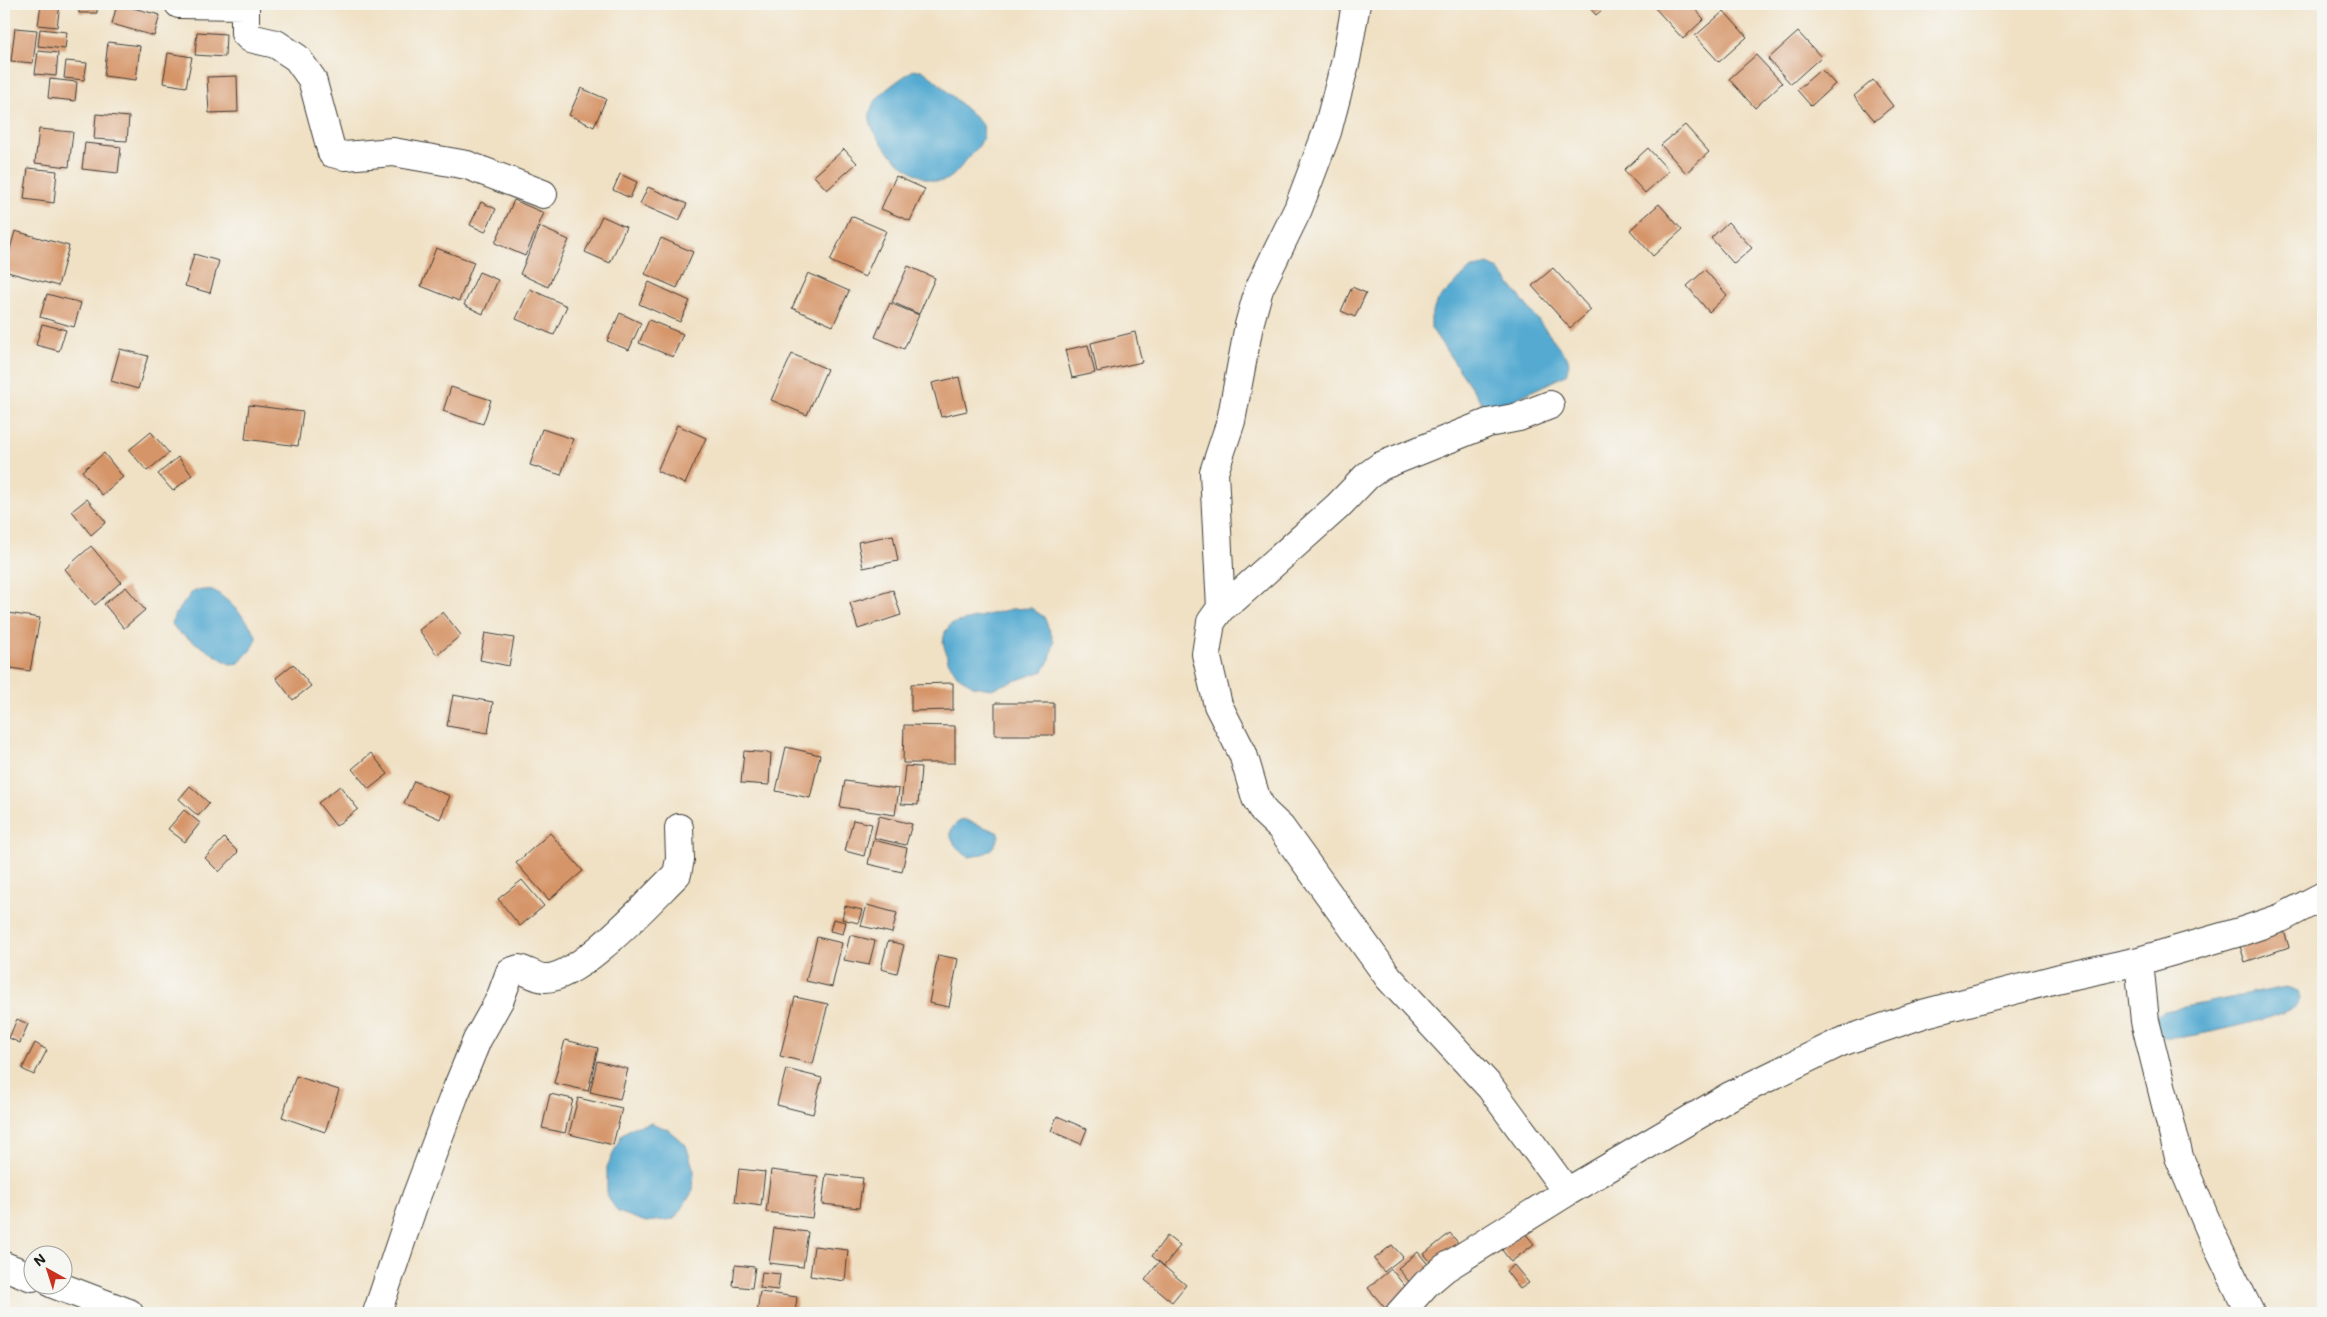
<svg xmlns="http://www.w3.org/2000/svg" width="2327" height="1317" font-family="Mali,sans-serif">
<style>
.water{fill:#55aad1;stroke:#386376}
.building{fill:#d69569}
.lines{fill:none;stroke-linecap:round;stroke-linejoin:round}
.minor-casing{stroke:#3c3a35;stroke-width:30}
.minor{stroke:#fff;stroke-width:28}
</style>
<rect width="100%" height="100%" fill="#f6f6f2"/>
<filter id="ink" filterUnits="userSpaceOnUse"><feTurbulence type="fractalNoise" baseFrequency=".02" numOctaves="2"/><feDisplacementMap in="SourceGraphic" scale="10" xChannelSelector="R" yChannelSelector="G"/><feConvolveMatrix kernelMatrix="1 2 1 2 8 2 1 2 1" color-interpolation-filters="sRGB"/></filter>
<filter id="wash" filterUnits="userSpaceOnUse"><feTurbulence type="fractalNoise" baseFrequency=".0096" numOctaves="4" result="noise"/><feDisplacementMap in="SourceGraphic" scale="20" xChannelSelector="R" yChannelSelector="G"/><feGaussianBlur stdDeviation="1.12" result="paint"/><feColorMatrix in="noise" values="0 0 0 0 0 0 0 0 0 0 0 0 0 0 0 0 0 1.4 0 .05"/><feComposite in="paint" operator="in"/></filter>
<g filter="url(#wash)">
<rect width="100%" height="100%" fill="#f0e1c5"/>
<path class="water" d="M913,70H922L935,80L983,125C986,140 978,148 968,158C962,165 954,177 946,180C921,190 866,139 870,113C873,95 900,80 913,70Z
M1488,264L1498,269L1567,357L1569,363L1566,375L1496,408L1486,409L1431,328V317L1437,301L1470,269Z
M204,590C207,590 210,589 212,590C222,593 256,627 256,638C257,646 244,656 239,663L230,664L223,660L178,632L172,624L174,616L193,591Z
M1031,608L1044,617L1054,641L1050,659L1043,671L991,689L973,686L957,675L948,661L943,642L945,632L951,624L1011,609Z
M963,819L997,832L999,836C992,853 986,854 969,857C960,852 945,838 953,827C955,824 960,821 963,819Z
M2286,987L2298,991L2300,998C2299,1000 2299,1003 2297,1005C2288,1017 2183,1040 2167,1038C2166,1038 2160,1035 2160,1035L2153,1019L2164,1011Z
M651,1123L667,1129L686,1145L694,1171L693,1191L674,1219L646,1222L618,1212L607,1196V1167L622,1134L634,1127Z"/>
<g id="blocks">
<path class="building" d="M41,4H60L57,27L38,25Z
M79,4H97V13H79Z
M117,4L160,15L154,36L112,24Z
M1586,4H1609L1596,15Z
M1659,4H1690L1704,19L1683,39L1655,8Z
M1724,11L1747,37L1719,62L1695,36Z
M15,28L37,30L33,63L11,61Z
M40,29L67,32L65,49L38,46Z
M4,32H8L5,58H4Z
M197,32L226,34L225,57L195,55Z
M1798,32L1821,57L1791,84L1768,59Z
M108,42L140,46L136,80L104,76Z
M38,51L58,53L56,76L35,74Z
M168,53L192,57L186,87L163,83Z
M1756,55L1782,83L1755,108L1729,79Z
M66,61L87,63L84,80L64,78Z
M1821,69L1835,84L1811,106L1797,90Z
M237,76L238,112L209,113L207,77Z
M50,79L77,82L75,101L48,98Z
M1873,80L1893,106L1875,121L1854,96Z
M581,88L606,99L594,127L569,115Z
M96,114L129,117L127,141L94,139Z
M1685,125L1709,152L1686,173L1661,145Z
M39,129L73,132L69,167L35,163Z
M85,143L121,147L118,173L82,169Z
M1648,148L1669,171L1645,193L1624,170Z
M844,149L857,163L827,190L814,176Z
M28,168L57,171L54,203L24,199Z
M620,174L637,182L630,198L613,190Z
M896,176L925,189L910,221L881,209Z
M648,187L687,204L679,221L640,204Z
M514,200L544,213L525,256L495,243Z
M481,202L496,209L485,232L470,225Z
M1659,204L1682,230L1653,256L1630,230Z
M602,216L626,227L610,263L585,252Z
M851,216L886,231L865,277L830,261Z
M1728,222L1752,248L1734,264L1711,238Z
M540,227L569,240L548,287L520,274Z
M15,231L69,246L58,286L4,271Z
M661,238L693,252L677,288L645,274Z
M436,248L474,262L459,301L421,286Z
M194,254L219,261L210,293L185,286Z
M908,266L935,278L919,314L892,302Z
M1553,268L1591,310L1570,328L1532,286Z
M1705,270L1727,295L1709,312L1687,286Z
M479,272L498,280L483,314L464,305Z
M808,273L849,291L833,326L792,308Z
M649,282L690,301L680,322L639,304Z
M1352,287L1366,293L1355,317L1341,311Z
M530,289L567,306L554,335L516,319Z
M47,294L81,303L74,327L40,317Z
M890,303L919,315L904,349L875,337Z
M620,313L641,323L629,350L607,341Z
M649,320L683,334L673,357L639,343Z
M42,324L66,330L59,351L36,345Z
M1135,332L1142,362L1097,372L1091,343Z
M1088,345L1095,373L1072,378L1065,350Z
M120,349L148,356L138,389L111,381Z
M792,354L827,369L807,415L771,400Z
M959,377L967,411L941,417L932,383Z
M451,387L491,400L483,424L443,411Z
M249,405L303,412L298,446L245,439Z
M677,425L706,438L685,484L657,471Z
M542,429L573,439L561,475L530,465Z
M151,432L169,453L147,471L129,450Z
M104,453L123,477L102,495L82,471Z
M178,457L192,475L173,491L158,474Z
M87,499L106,522L91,535L72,511Z
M893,535L898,561L863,568L858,542Z
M91,546L121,582L95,605L65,569Z
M126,587L145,610L124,628L104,604Z
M893,590L901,615L858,629L850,603Z
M443,612L461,635L437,655L419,630Z
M8,613L40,618L30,671L4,667V634Z
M485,633L514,638L509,666L480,660Z
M293,664L311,686L293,700L276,678Z
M953,683V710L911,711V684Z
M453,695L493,702L488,733L447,726Z
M995,703H1054V735H995Z
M904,725L955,726V763H903Z
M786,747L820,755L810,798L776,791Z
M744,751L771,753L769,785L741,783Z
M371,753L388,774L369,789L352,769Z
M905,766L921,767L918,805L901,804Z
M414,781L450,796L440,819L404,803Z
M845,781L899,789L895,815L840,807Z
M190,786L209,803L198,816L179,799Z
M340,786L358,809L336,826L318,803Z
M184,810L200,823L185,842L168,829Z
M879,816L912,824L906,845L874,838Z
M853,820L872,824L864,856L845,851Z
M550,833L583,871L549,900L516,863Z
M224,838L238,852L219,872L205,858Z
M873,840L907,848L902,872L868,864Z
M522,880L544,906L520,926L498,899Z
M867,905L897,913L892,933L861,926Z
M845,906L862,910L858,923L842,919Z
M833,919L846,922L843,934L830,931Z
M2284,931L2289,947L2245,962L2240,946Z
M850,935L875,941L869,965L844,960Z
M817,937L842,943L832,987L806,981Z
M888,941L904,945L897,973L881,969Z
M938,955L958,959L949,1007L929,1003Z
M795,997L828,1004L813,1064L780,1056Z
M17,1019L28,1024L20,1043L9,1038Z
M565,1040L598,1048L588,1091L554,1083Z
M35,1043L47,1050L34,1075L22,1069Z
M597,1061L628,1069L620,1099L590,1092Z
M786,1069L822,1078L813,1114L777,1105Z
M296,1076L339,1090L325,1132L282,1117Z
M550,1094L573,1099L565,1133L542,1128Z
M578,1098L622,1108L613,1145L569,1134Z
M1057,1116L1087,1129L1081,1144L1051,1131Z
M739,1169L765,1172L761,1206L735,1202Z
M771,1170L818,1176L812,1218L766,1212Z
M826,1174L863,1178L859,1208L822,1204Z
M774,1228L808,1232L803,1267L769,1263Z
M1524,1232L1534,1244L1511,1262L1502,1250Z
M1450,1233L1460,1245L1434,1266L1424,1254Z
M1167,1236L1180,1246L1164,1266L1152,1256Z
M1392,1245L1403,1257L1384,1272L1374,1259Z
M814,1246L848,1250L845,1281L810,1276Z
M1418,1252L1430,1267L1410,1283L1398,1268Z
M1159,1262L1186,1285L1172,1302L1145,1280Z
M735,1265L755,1267L752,1288L733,1286Z
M1514,1265L1529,1283L1520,1289L1506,1271Z
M1391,1269L1408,1290L1385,1308L1368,1288Z
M762,1272L780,1274L778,1290L760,1288Z
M760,1292L797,1297L795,1313H757Z"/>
</g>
</g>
<g filter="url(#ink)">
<use href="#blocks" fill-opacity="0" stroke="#3c3a35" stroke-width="1"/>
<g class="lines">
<defs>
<path id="minor" d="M179,4L245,5
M245,4V33L250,38L276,44L297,58L312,79L332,153L345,156L393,152L467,165L543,194
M1550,405L1519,417L1488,423L1381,466L1367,476L1338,506L1234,599L1221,608L1211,622L1206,654L1218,705L1243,754L1256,798L1264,812L1281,828L1389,978L1490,1087L1567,1192
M1221,608L1214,472L1231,421L1249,325L1259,289L1298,209L1327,132L1346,60L1356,4
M2139,961L2145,1021L2179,1157L2213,1237L2250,1313
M4,1266L32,1277
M53,1284L129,1313
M377,1313L416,1197L454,1096L477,1040L500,999L510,972L519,969C527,971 537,978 545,978C580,979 651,899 677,874L680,859L679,828
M1400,1313L1426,1284L1445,1268L1567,1192L1730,1096L1841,1042L1926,1013L2060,978L2139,961L2243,931L2281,918L2323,896"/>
</defs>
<use href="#minor" class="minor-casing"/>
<use href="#minor" class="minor"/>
</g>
</g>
<rect width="2327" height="1317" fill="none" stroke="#f6f6f2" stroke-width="20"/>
<g transform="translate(48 1270) rotate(321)"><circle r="24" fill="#f6f6f2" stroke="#9f9f9c"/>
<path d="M0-4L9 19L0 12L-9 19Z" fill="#c8321e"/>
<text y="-8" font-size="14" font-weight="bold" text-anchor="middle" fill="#1c1c1c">N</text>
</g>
</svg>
